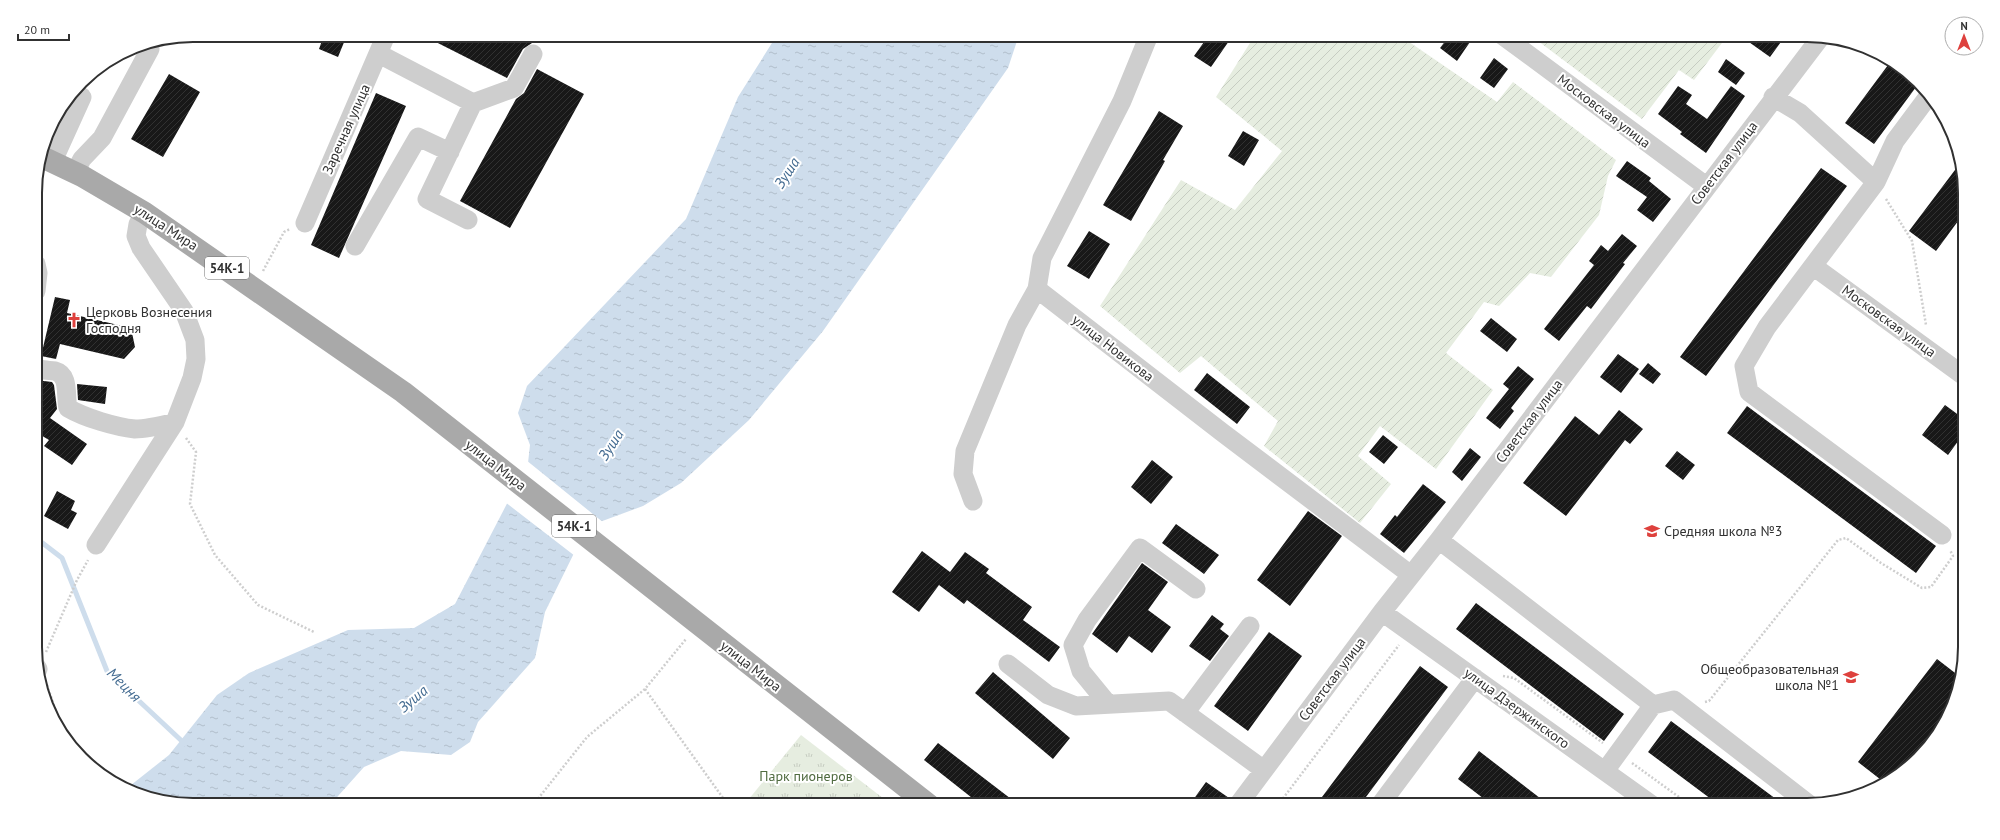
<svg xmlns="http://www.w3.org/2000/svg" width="2000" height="840" font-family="'PT Sans',sans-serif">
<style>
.grass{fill:url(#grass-tufts)}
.garden{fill:url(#garden-furrows)}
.water{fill:url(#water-ripples)}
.pier{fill:#fff}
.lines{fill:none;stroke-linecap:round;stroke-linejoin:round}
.stream{stroke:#ceddec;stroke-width:5}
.building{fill:url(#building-hatch)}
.path{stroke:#cecece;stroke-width:2.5;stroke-dasharray:2 2;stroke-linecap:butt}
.minor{stroke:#cecece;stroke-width:19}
.major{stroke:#a9a9a9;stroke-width:22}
.labels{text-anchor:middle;stroke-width:4;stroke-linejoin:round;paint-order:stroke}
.shield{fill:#fff;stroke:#6f6f6f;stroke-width:1}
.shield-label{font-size:13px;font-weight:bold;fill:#313131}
.street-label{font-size:14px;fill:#313131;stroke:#fff}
.poi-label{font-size:14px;fill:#313131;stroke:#fff;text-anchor:start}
.park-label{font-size:14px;fill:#506b40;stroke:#fff}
.water-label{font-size:15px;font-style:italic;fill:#426a90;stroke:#fff}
.rim{fill:none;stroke:#313131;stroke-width:2}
</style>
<defs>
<pattern id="grass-tufts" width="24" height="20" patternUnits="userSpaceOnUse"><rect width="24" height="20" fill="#e6ede0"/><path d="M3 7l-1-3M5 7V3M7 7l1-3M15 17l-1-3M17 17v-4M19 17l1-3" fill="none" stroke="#c6ccc1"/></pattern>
<pattern id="garden-furrows" width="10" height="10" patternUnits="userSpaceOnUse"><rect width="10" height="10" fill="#e6ede0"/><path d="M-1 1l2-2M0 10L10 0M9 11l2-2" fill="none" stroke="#c6ccc1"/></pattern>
<pattern id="water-ripples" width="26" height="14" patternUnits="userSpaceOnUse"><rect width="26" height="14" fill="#ceddec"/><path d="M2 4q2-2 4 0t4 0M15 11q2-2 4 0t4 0" fill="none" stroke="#b1becb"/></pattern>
<pattern id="building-hatch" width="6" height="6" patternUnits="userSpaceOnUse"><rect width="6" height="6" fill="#181818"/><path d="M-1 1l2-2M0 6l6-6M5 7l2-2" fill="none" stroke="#313131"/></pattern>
</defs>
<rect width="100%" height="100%" fill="#fff"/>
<path class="grass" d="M801,735L892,805H744Z"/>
<path class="garden" d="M1255,35H1399L1497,102L1513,82L1616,160L1608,176L1599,215L1551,277L1530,273L1499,306L1484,302L1446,353L1493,390L1436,469L1380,426L1358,456L1391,484L1360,523L1264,446L1278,421L1201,356L1180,373L1100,306L1181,180L1235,210L1282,151L1216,97Z
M1530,35H1728L1694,80L1679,70L1642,119Z"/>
<path class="water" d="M777,35H1019L1008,68L823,331L749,420L681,483L643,506L597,523L581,539L545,612L535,658L478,722L470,742L451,755L401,751L364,767L330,805H193L133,793L126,789L169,755L217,695L249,673L348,630L414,628L455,604L528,463L530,445L518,413L527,386L686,219L738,97Z"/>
<path class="pier" d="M526,460L604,523L598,525L583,540L575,556L505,502Z"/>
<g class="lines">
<path class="stream" d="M36,538L62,558L107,671L185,744"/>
</g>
<path class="building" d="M324,35H347L338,57L319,49Z
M422,35H516L532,43L523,49L507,78Z
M1209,35H1219L1229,41L1211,67L1194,56Z
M1450,35H1460L1470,42L1457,61L1440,48Z
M1739,35H1786L1770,57Z
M1494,58L1508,69L1494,88L1480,78Z
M1726,59L1745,73L1736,85L1718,72Z
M1891,61L1903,68L1919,83L1874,144L1845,123Z
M537,69L584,94L510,228L460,201L516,99L524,93Z
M169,74L200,92L163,157L131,139Z
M1678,86L1692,95L1686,104L1707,119L1731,86L1745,96L1706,153L1680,134L1682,132L1658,114Z
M376,93L406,106L339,258L311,245Z
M1159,111L1183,126L1163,160L1165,161L1131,221L1103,205Z
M1243,131L1259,140L1244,166L1228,156Z
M1627,161L1651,178L1649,181L1671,199L1653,222L1637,210L1647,197L1616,176Z
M1961,162L1964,173V213L1936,251L1909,231Z
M1821,168L1847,186L1706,376L1680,357Z
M1089,231L1110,244L1089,279L1067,266Z
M1622,234L1637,246L1623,263L1625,264L1591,309L1587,306L1559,341L1544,329L1594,265L1589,261L1601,245L1608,251Z
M55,297L70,300L67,313L131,328L135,347L124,359L60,344L56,359L41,356Z
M1491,318L1517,339L1507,352L1480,331Z
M1618,354L1639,369L1621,393L1600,377Z
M1648,363L1661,374L1653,384L1639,374Z
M1518,366L1534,379L1511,408L1514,411L1500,429L1486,418L1509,389L1503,384Z
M1207,373L1250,407L1237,424L1194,390Z
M36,380L52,382L54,385L57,409L50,418L87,444L72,465L44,446L49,440L39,434L36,438Z
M77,384L107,387L105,404L78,400Z
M1945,405L1964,419V433L1948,455L1922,435Z
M1747,406L1936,546L1916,573L1727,433Z
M1619,410L1643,429L1630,444L1625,440L1566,516L1523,483L1575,416L1599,435Z
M1383,435L1398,447L1384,464L1369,452Z
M1470,448L1481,457L1462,481L1452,472Z
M1677,451L1695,465L1683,480L1665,466Z
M1152,460L1173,477L1151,504L1131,487Z
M1423,484L1446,502L1404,553L1380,534L1395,515L1397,517Z
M57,491L75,501L71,510L77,513L68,529L44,516Z
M1308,511L1342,536L1290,606L1257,580Z
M1176,524L1219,555L1204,574L1162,543Z
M922,551L950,572L965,552L989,569L986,573L1032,607L1023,620L1060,647L1049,662L967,600L964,604L939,585L919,612L892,592Z
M1142,563L1168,582L1148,610L1171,627L1152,653L1129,636L1117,653L1092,634Z
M1476,603L1624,714L1604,741L1456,629Z
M1212,615L1224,624L1220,629L1229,636L1210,661L1189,646Z
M1269,632L1302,656L1248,731L1214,706Z
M1937,659L1959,676L1953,707L1914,760L1895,778L1885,783L1858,762Z
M1420,666L1448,687L1360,805H1316Z
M993,672L1070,738L1053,759L975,693Z
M1671,721L1784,805H1719L1648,752Z
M938,743L1019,805H981L924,760Z
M1479,751L1549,805H1492L1458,779Z
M1206,782L1229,798L1227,805H1200L1193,800Z"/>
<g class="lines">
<path class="path" d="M1886,199L1912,241L1926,325
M263,271L284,232L290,229
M186,438L196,452L190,504L215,555L258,605L314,632
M46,652L77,580L88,560
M1503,676L1514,678L1603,743
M47,685L65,738
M645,689L728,805
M1705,702L1709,701L1838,540L1846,538L1881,563L1922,588L1931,587L1953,556L1950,550
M1632,763L1690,805
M947,798L956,805
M533,805L587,737L645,689L686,639
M1278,805L1399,645"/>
<path class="minor" d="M1502,35L1706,186
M379,54L473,103L427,199L468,220
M1773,97L1800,113L1876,182L1767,327L1744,366L1749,392L1942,535
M473,103L514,88L533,54
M53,161L82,97L74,94
M75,172L82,159L102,138L150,49
M1876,182L1895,141L1930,94
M305,223L386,35
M355,246L418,137L450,152
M36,264L38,273L36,291
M1813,266L1964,376
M1037,289L1223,433L1411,575
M36,367C42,371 48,370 55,371C70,375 65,396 68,408C85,418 116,427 135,429C148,429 163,425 175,422
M973,501L963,474L965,451L1017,325L1037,289L1042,258L1122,101L1149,35
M1439,540L1653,705L1605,771
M96,545L175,422L192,378L196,359L195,340L184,311L141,248L136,236L138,224L145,213
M1382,612L1652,805
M1008,664L1048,695L1076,706L1169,701L1264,770
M36,666L38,669L37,671
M1108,704L1081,671L1073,645L1087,620L1140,548L1196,589
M1653,705L1674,700L1810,805
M1185,713L1250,626
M1238,805L1382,612L1439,540L1820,38
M1380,805L1475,678"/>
<path class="major" d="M42,157L82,176L145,213L403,392L929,805"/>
</g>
<defs>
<symbol id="church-bare" viewBox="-9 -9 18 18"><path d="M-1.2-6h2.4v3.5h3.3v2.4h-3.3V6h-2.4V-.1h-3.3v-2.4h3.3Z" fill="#de413d" stroke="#fff" stroke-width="2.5" paint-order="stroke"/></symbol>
<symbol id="school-bare" viewBox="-9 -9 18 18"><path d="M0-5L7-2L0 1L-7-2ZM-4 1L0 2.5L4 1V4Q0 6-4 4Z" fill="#de413d" stroke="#fff" stroke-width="2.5" paint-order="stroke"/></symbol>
</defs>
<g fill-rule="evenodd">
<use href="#church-bare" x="63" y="309" width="22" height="22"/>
<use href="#school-bare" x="1641" y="520" width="22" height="22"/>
<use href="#school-bare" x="1840" y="666" width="22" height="22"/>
</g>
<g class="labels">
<g class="shield">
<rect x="205" y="257" width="44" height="22" rx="3"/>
<rect x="552" y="515" width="44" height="22" rx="3"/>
</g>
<g class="shield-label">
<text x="227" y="273">54К-1</text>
<text x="574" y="531">54К-1</text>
</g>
<g class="street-label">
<text transform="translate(1604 111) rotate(37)" y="5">Московская улица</text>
<text transform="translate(346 129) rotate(-66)" y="5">Заречная улица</text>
<text transform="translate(1724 163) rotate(-53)" y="5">Советская улица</text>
<text transform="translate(166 227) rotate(33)" y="5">улица Мира</text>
<text transform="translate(1889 321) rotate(36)" y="5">Московская улица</text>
<text transform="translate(1113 348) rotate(38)" y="5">улица Новикова</text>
<text transform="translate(1529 421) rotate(-53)" y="5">Советская улица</text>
<text transform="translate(496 465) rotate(38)" y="5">улица Мира</text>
<text transform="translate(751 666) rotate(38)" y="5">улица Мира</text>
<text transform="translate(1332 679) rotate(-53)" y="5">Советская улица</text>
<text transform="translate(1517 708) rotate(36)" y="5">улица Дзержинского</text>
</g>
<g class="poi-label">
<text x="86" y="317">Церковь Вознесения<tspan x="86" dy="16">Господня</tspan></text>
<text x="1664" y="536">Средняя школа №3</text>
<text x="1839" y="674" text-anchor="end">Общеобразовательная<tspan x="1839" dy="16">школа №1</tspan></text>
</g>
<g class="park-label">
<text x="806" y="781">Парк пионеров</text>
</g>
<g class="water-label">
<text transform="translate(787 173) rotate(-57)" y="5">Зуша</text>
<text transform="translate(611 445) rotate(-57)" y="5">Зуша</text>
<text transform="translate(124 685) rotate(45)" y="5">Мецня</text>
<text transform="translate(413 699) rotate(-40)" y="5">Зуша</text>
</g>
</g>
<path d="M0 0H2000V840H0ZM193 42H1807A151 151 0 0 1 1958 193V647A151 151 0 0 1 1807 798H193A151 151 0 0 1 42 647V193A151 151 0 0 1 193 42Z" fill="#fff" fill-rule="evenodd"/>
<path class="rim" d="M193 42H1807A151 151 0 0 1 1958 193V647A151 151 0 0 1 1807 798H193A151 151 0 0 1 42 647V193A151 151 0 0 1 193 42Z"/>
<g transform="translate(1964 36)"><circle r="19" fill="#ffffff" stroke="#adadad"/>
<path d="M0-3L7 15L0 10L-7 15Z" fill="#de413d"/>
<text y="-6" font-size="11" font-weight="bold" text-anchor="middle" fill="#313131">N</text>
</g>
<path d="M18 34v6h51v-6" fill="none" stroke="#313131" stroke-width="2"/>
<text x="24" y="34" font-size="12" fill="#313131" stroke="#ffffff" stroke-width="3" paint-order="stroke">20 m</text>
</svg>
